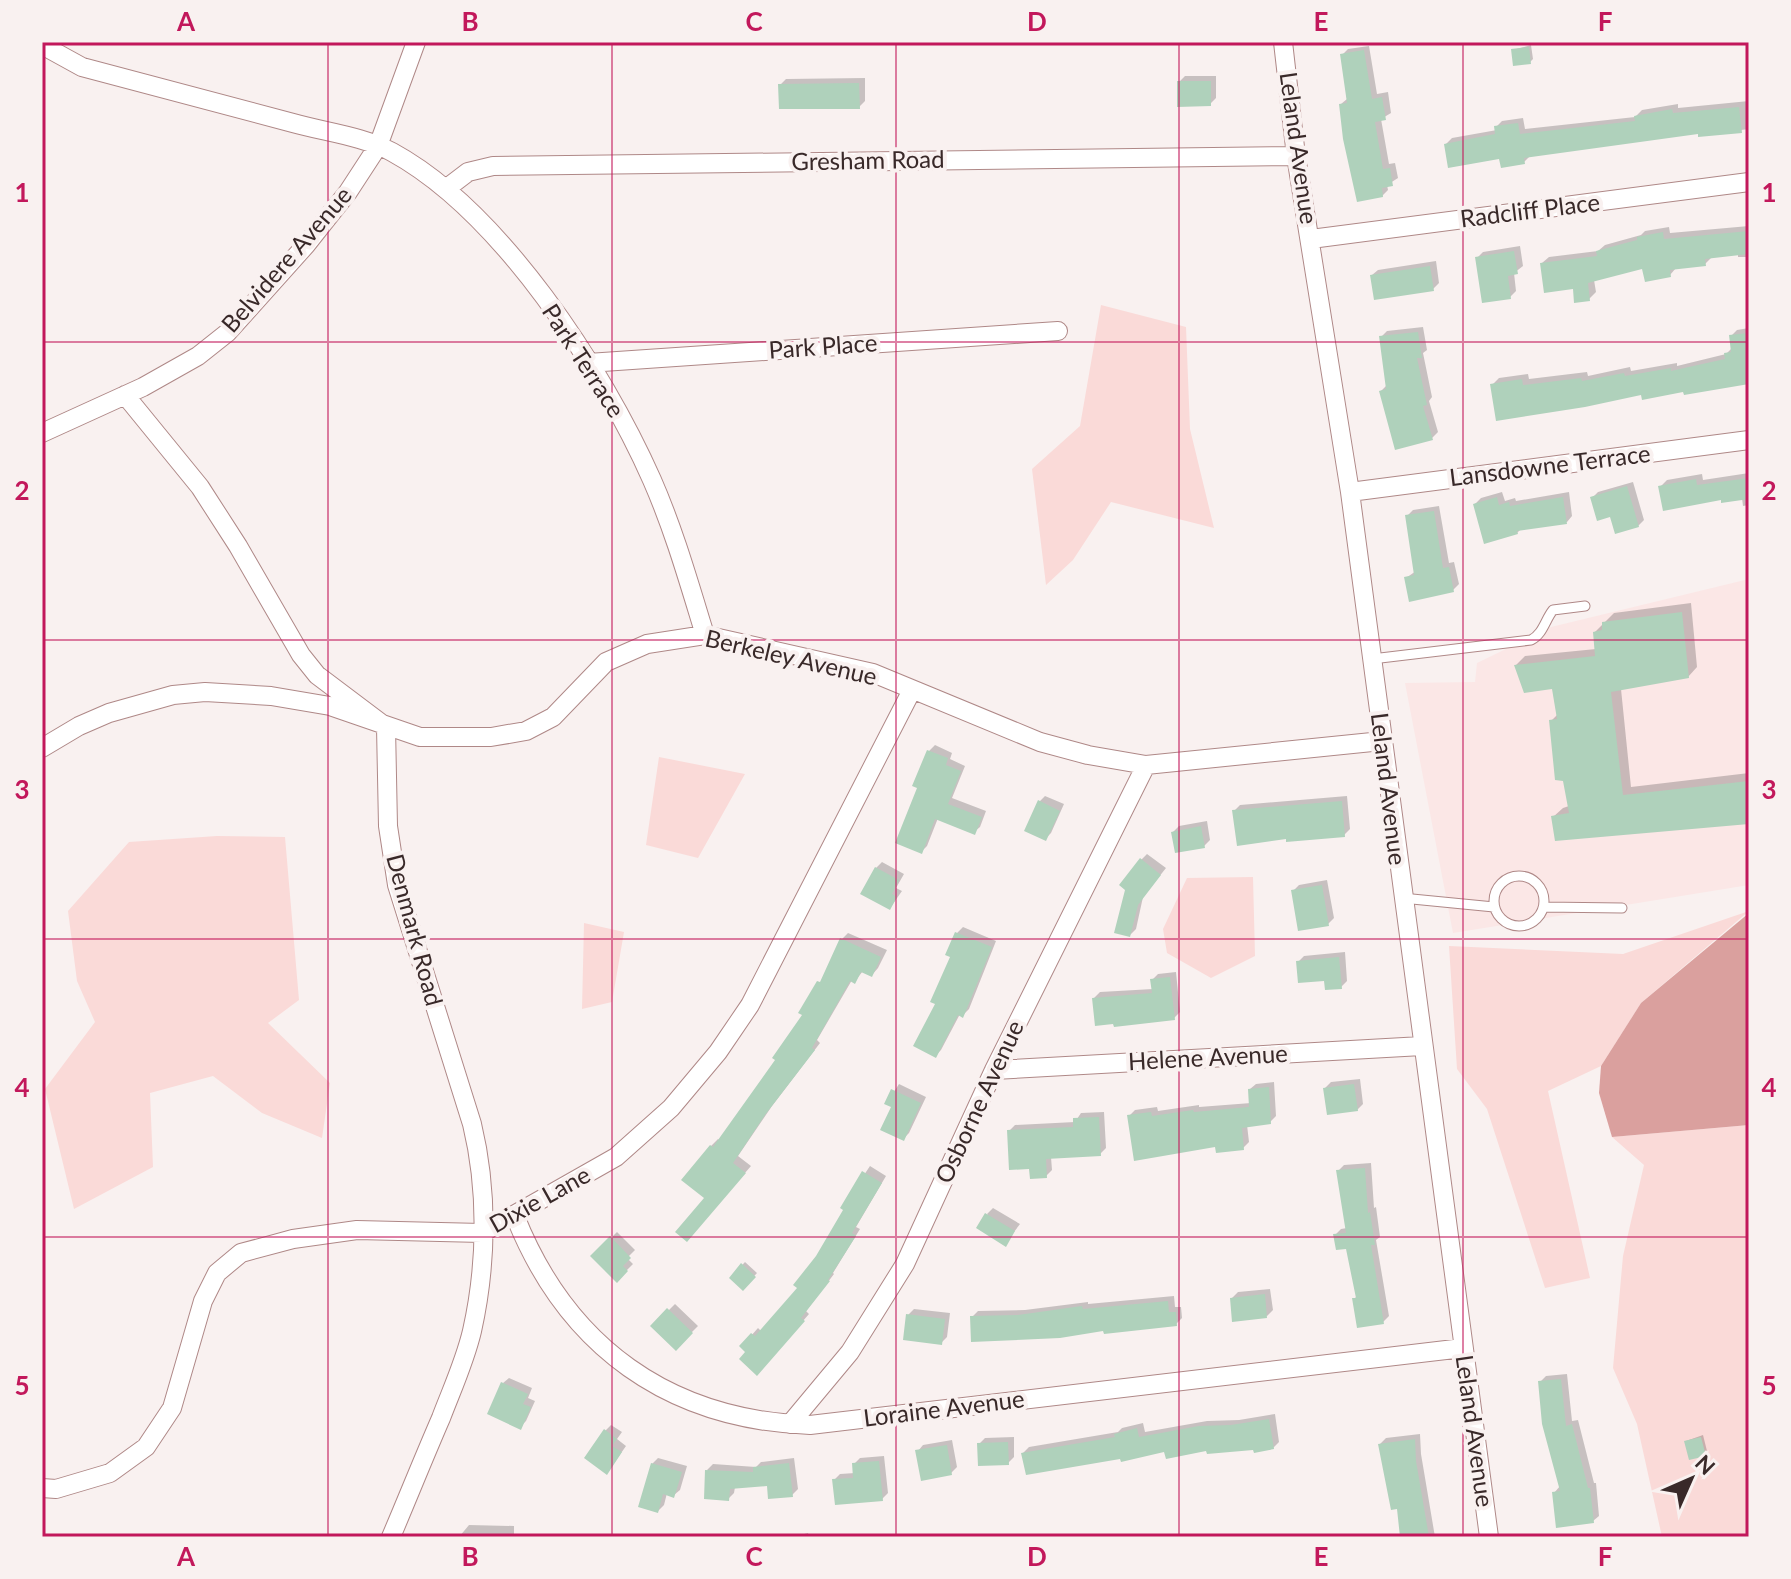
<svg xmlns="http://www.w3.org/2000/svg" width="1791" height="1579" font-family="Lato,sans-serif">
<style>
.built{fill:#fbe7e6}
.green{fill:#fadad8}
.water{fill:#daa09e}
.shadow{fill:#0003}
.building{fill:#afd1bb}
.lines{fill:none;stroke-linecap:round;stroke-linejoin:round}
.lane-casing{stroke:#af8887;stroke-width:11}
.street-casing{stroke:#af8887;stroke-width:20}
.lane{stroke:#fff;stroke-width:9}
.street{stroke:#fff;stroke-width:18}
.grid{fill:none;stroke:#c2185b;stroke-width:2;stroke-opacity:0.55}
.labels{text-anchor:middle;stroke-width:8;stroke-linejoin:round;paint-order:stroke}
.street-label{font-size:24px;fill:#392929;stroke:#f9f1f0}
.neatline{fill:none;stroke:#c2185b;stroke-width:3}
.grid-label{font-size:26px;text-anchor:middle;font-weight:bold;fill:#c2185b}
</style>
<rect width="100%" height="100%" fill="#f9f1f0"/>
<path class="built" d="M1749,579V885L1453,933L1405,683L1475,682L1477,663L1551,627Z"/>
<path class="green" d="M1101,305L1186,327L1190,429L1214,528L1111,502L1073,560L1046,585L1032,469L1080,426Z
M659,757L745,774L698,858L646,845Z
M217,836L285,837L299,1000L268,1023L330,1083L322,1138L262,1113L213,1076L150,1093L153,1167L74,1209L45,1089L95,1022L77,981L68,911L129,842Z
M1253,877L1255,956L1211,978L1167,953L1163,929L1187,878Z
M1749,911L1641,1003L1601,1066L1548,1091L1590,1278L1545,1288L1487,1109L1457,1069L1449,946L1623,954Z
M584,923L624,932L612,1002L582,1009Z
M1749,1125V1537H1662L1637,1424L1613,1368L1623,1256L1644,1165L1612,1137Z"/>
<path class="water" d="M1749,913V1125L1612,1137L1599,1093L1601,1066L1641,1003Z"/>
<path class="shadow" d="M1531,45L1533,59L1530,62L1513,50Z
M1369,46L1377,94L1388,92L1391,113L1381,119L1389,164L1395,163L1398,178L1387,185L1388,190L1382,196L1341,104L1347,99L1342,55L1348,49Z
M1185,76H1216V98L1210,104L1179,82Z
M865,78V101L859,107L780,85L786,79Z
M1749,101V129L1700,135V131L1531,155L1524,162L1446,144L1452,138L1497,130L1496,127L1502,121L1523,118L1525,129L1635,117L1642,110L1678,104V108Z
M1749,226V257H1738V254L1713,256L1705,264L1676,268L1670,275L1644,267L1594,280L1596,292L1589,299L1542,263L1549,257L1598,251L1605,245L1641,235L1645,231L1669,227L1670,233Z
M1520,246L1523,266L1514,273L1516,291L1510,297L1477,258L1483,252Z
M1436,261L1439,283L1433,289L1372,275L1378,270Z
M1423,327L1427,350L1423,353L1432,397L1429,401L1438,432L1432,438L1381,391L1387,385L1381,337L1387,331Z
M1749,328V382L1642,393L1492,385L1499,378L1528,374L1529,379L1587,372L1588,376L1630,367L1631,371L1677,363V366L1726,354L1732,348L1731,336L1737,330Z
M1749,473V505L1743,506L1742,498H1722L1661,486L1667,480L1702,474L1703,480Z
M1633,482L1644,520L1638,526L1611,515L1592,498L1598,492Z
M1502,492L1505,501L1515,498L1516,501L1569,492L1572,516L1567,522L1521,529L1517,533L1475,504L1481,498Z
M1439,506L1449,563L1454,562L1459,584L1453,590L1406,578L1416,571L1407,516L1413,510Z
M1691,603L1697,667L1688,677L1621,689L1631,787L1749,773V822L1553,817L1563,808L1569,806L1551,721L1558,714L1554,686L1516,665L1525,656L1596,649L1595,632L1614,613Z
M935,745L952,753L950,759L965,766L952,798L986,811L980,827L974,832L938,818L927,846L922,851L919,787L915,785L929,751Z
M1045,796L1064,804L1051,833L1045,839L1039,802Z
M1347,796L1350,829L1344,835L1234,811L1240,805Z
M1207,821L1210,840L1204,846L1173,832L1179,826Z
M1147,854L1166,868L1143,897L1136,929L1130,935L1141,860Z
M882,862L904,874L896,888L902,891L890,908L876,868Z
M1327,880L1334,918L1328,924L1293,891L1299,885Z
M963,927L996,941L969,1009L963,1015L960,1014L941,1050L935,1056L938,1003L953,956L948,954L957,933Z
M848,933L887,950L878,968L872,975L863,971L855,981L852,980L817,1040L820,1043L772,1106L738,1156L751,1166L693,1233L707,1198L711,1146L718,1139L720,1141L777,1060L805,1014L842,939Z
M1345,952L1347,981L1341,987L1298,962L1304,956Z
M1176,972L1180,1012L1174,1018L1094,998L1100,992L1153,989L1152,980L1158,974Z
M1360,1079L1363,1104L1357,1110L1325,1088L1331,1082Z
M1274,1082L1276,1116L1270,1122L1247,1125L1249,1142L1243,1148L1217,1145L1129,1116L1135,1110L1157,1107L1158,1111L1199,1105V1107L1251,1103L1250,1089L1256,1084Z
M899,1084L926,1097L909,1133L903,1139L893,1106L887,1103Z
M1104,1112L1106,1148L1100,1154L1051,1157L1052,1170L1046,1176L1031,1167L1009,1131L1015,1125L1075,1122L1081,1113Z
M1371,1163L1374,1208L1376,1207L1380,1237L1376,1240L1389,1316L1383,1322L1354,1299L1357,1296L1347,1247L1335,1235L1341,1229L1347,1228L1338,1171L1344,1165Z
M870,1166L886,1176L856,1227L860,1229L833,1273L834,1274L806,1311L809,1314L763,1367L742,1346L758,1328L762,1332L800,1288L846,1210L842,1208Z
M993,1208L1020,1224L1005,1244L987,1214Z
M617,1232L635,1250L627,1258L633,1264L617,1280L593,1256Z
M745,1262L757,1273L743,1288L731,1277Z
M1270,1289L1273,1310L1267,1316L1232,1298L1238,1292Z
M1174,1296L1175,1307H1181L1182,1318L1176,1324L1105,1329L972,1317L978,1311L1025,1310L1088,1302V1304Z
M675,1304L698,1326L676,1348L653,1326Z
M914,1309L950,1313L947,1337L941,1343L908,1315Z
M1567,1374L1572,1421L1578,1420L1594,1483H1596L1599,1516L1593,1521L1554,1493L1560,1486L1540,1382L1546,1376Z
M509,1378L532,1388L528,1398L535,1401L526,1421L520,1427L503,1383Z
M1275,1414L1279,1442L1273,1448L1166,1449L1122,1457L1023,1453L1029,1447L1118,1432L1122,1428L1143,1423L1145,1432L1207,1421L1239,1420Z
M611,1425L622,1432L617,1439L626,1446L612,1466L605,1431Z
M1420,1434L1421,1454L1435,1537H1402L1399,1506L1380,1444L1386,1438Z
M1703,1435L1707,1451L1705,1454L1686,1441Z
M1014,1437V1457L1008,1463L979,1444L985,1438Z
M952,1440L957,1467L951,1473L918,1451L923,1445Z
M884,1456L888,1493L882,1499L834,1480L840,1474L855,1473L854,1464L860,1458Z
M658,1458L687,1466L680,1490L674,1495L667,1493L664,1505L658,1511L652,1464Z
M794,1458L798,1489L792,1495L768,1483L735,1487L734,1493L728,1499L707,1470L713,1464L756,1467L761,1462Z
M469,1525L514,1526V1537H459Z
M808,1533L809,1537H793Z"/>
<path class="building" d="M1529,47L1531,64L1513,66L1511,49Z
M1364,50L1372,99L1382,97L1386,120L1375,122L1383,169L1390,168L1393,186L1382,188L1383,197L1357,202L1343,139L1339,104L1347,103L1340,54Z
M1177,81H1211V106L1177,107Z
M859,83L860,109H779L778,84Z
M1739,107L1742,133L1698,137V134L1524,158L1525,164L1501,168L1499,159L1448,168L1444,144L1495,134L1494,126L1518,123L1520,134L1635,121L1634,116L1672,109L1673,113Z
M1749,231V254L1705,259L1706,266L1670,270L1671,277L1645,282L1642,269L1588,283L1590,301L1574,303L1573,289L1544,293L1540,263L1597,256L1596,251L1637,240V237L1663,232L1664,239Z
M1514,251L1518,274L1508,276L1511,299L1482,303L1475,257Z
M1430,266L1434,291L1374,300L1370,275Z
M1418,332L1422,358H1417L1427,405L1423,406L1433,440L1395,450L1379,391L1386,389L1379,336Z
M1749,333V384L1684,395L1683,392L1642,400L1641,395L1585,407L1496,421L1490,384L1522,379L1523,385L1581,378L1582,381L1624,373L1625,376L1671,368V371L1725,359L1724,353L1731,352L1729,335Z
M1749,478V499L1721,503V500L1663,511L1658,486L1696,479L1697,485Z
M1627,486L1639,527L1615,534L1610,517L1597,521L1590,497Z
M1497,497L1499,505L1509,502L1510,506L1563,497L1567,524L1517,531L1518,534L1484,544L1473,504Z
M1434,511L1443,568L1449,567L1454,592L1409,602L1404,577L1414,575L1405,515Z
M1682,612L1689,678L1611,692L1623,795L1749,781V824L1555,841L1551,816L1569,813L1563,781L1555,780L1549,720L1557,719L1552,689L1524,693L1514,665L1595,656L1593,632L1602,630V622Z
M927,750L948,758L946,765L961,771L948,804L982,817L975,835L935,819L922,854L895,843L917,788L912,786Z
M1038,800L1060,811L1046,841L1024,831Z
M1342,801L1345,837L1286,842V839L1237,846L1232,810Z
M1201,826L1205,848L1175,853L1171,832Z
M1140,858L1161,875L1138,905L1130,937L1114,933L1125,890L1119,885Z
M875,867L899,880L892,894L897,897L890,910L860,894Z
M1322,885L1329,926L1298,931L1291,890Z
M955,932L992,947L963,1018L958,1015L936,1058L913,1046L935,1004L930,1002L950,957L945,955Z
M840,938L881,957L872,977L861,972L855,984L850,981L812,1048L815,1050L765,1115L733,1163L746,1173L687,1242L675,1232L704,1198L681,1180L710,1145L713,1147L775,1060L772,1058L802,1015L798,1013L817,981L820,982Z
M1339,957L1342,989L1325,990L1324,981L1298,983L1296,961Z
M1170,977L1175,1020L1114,1027L1113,1024L1095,1026L1092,998L1152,993L1150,979Z
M1354,1084L1358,1111L1327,1115L1323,1088Z
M1269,1087L1271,1124L1242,1128L1244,1150L1216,1153L1215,1147L1134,1161L1127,1115L1151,1112L1152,1116L1193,1110L1194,1112L1249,1107L1248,1089Z
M891,1089L921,1103L904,1141L880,1130L891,1107L884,1104Z
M1099,1117L1101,1156L1046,1159L1047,1178L1030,1179L1029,1169L1009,1170L1007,1130L1073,1127V1118Z
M1365,1168L1368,1213L1370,1212L1375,1245H1371L1384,1324L1357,1328L1352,1298H1356L1346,1249L1336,1250L1333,1234L1346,1233L1336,1170Z
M862,1171L882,1183L852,1233L856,1236L828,1280L830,1281L801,1318L805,1321L757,1376L739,1359L745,1352L739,1346L751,1333L755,1336L797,1288L793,1285L816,1256L843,1210L840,1208Z
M985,1213L1015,1231L1006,1247L976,1228Z
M610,1236L631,1258L623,1266L628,1271L617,1283L590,1256Z
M741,1263L756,1277L743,1291L729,1278Z
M1265,1294L1267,1318L1232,1322L1230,1298Z
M1168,1301L1169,1312H1176L1177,1326L1104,1334L1103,1331L1060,1338L971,1342L970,1316L1018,1315L1082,1306L1083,1309Z
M667,1308L693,1333L676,1351L650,1326Z
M906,1314L945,1319L942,1345L903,1340Z
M1561,1379L1566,1426L1572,1424L1588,1488H1590L1594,1523L1556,1528L1552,1492L1560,1491L1542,1424L1538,1381Z
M501,1382L528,1394L523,1404L531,1407L521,1430L487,1414Z
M1269,1419L1274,1449L1254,1453L1253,1450L1207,1454L1206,1451L1166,1459L1164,1452L1121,1462L1120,1459L1026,1475L1021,1453L1115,1437L1114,1434L1137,1428L1139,1437L1199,1426L1231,1425Z
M604,1429L617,1439L612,1446L622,1452L607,1475L584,1458Z
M1701,1437L1706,1456L1689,1460L1684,1441Z
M1415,1439L1416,1461L1429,1537H1400L1397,1509L1391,1510L1378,1444Z
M1008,1442L1009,1465L978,1466L977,1443Z
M947,1445L952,1475L921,1481L915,1450Z
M879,1461L883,1501L835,1505L832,1479L853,1478L852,1463Z
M651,1463L682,1472L674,1498L663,1494L658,1513L638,1507Z
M789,1463L793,1497L768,1499L767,1486L730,1489L729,1501L704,1499L705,1470L753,1472V1467Z"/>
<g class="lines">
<defs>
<path id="lane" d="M1372,659L1531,640C1543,634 1545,620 1553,610L1585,606
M1494 901a25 25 0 1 1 50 0a25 25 0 1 1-50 0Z
M1402,898L1494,907
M1544,907L1622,908"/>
<path id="street" d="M1283,42L1296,156L1350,492L1489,1537
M42,45L82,67C153,86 223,105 293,123C325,132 363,136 392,152C500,211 603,369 652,480C674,530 689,583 705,635
M447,188L468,172L493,166L1296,156
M1311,239L1749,182
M588,363L1058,331
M125,395L200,487L238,546L301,655L317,675L386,727L388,826L397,885L472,1124C488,1190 487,1264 472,1331C465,1361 452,1389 441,1418C424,1457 408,1497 391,1537
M42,433L143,387L198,356L227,333L306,245L348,192L378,146L416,42
M1350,492L1749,440
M42,748L79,726L109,713L173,695L205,692L271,696L330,706L420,737H491L526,731L553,717L606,662L647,644L705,635L873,673L1040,742L1088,755L1146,765L1382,741
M994,1070L1422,1046
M515,1216C567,1347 669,1420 810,1425L1463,1348
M790,1424L850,1352L905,1264L994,1070L1146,765
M42,1488L56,1489L110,1473L146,1447L172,1408L203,1301L217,1273L241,1253L293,1239L357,1230L482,1233L616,1157L671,1108L718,1052L750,1005L912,690"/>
</defs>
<use href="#lane" class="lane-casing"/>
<use href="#street" class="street-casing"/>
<use href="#lane" class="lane"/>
<use href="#street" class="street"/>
</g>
<path class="grid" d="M328,42V1537M612,42V1537M896,42V1537M1179,42V1537M1463,42V1537M42,342H1749M42,640H1749M42,939H1749M42,1237H1749"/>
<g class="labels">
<g class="street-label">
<text transform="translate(1298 148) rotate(82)" y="8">Leland Avenue</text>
<text transform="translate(868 161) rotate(-1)" y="8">Gresham Road</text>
<text transform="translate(1530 211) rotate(-7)" y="8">Radcliff Place</text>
<text transform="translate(287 260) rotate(-49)" y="8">Belvidere Avenue</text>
<text transform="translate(823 347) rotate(-4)" y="8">Park Place</text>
<text transform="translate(583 361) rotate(57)" y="8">Park Terrace</text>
<text transform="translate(1550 466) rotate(-7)" y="8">Lansdowne Terrace</text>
<text transform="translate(791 658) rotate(13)" y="8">Berkeley Avenue</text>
<text transform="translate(1388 789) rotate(83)" y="8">Leland Avenue</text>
<text transform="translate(414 930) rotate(75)" y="8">Denmark Road</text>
<text transform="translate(1208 1058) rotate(-3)" y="8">Helene Avenue</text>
<text transform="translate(980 1102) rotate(-65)" y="8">Osborne Avenue</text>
<text transform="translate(540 1200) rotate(-29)" y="8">Dixie Lane</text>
<text transform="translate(944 1409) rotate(-7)" y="8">Loraine Avenue</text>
<text transform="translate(1474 1431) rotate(82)" y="8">Leland Avenue</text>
</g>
</g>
<rect width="1791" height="1579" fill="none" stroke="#f9f1f0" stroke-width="88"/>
<g transform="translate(1691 1479) rotate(45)" stroke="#f9f1f0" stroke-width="6" paint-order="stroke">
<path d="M0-6L14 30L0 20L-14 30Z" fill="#392929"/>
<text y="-12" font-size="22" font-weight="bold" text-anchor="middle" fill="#392929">N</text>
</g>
<rect x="44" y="44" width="1703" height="1491" class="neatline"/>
<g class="grid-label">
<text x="186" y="31">A</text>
<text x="470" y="31">B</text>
<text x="754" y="31">C</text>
<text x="1037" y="31">D</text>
<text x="1321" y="31">E</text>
<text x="1605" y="31">F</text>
<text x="22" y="202">1</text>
<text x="1769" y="202">1</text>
<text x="22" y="500">2</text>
<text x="1769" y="500">2</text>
<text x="22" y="799">3</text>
<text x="1769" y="799">3</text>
<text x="22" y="1097">4</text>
<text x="1769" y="1097">4</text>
<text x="22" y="1395">5</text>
<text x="1769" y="1395">5</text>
<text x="186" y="1566">A</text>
<text x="470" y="1566">B</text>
<text x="754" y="1566">C</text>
<text x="1037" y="1566">D</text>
<text x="1321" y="1566">E</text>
<text x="1605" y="1566">F</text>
</g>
</svg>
